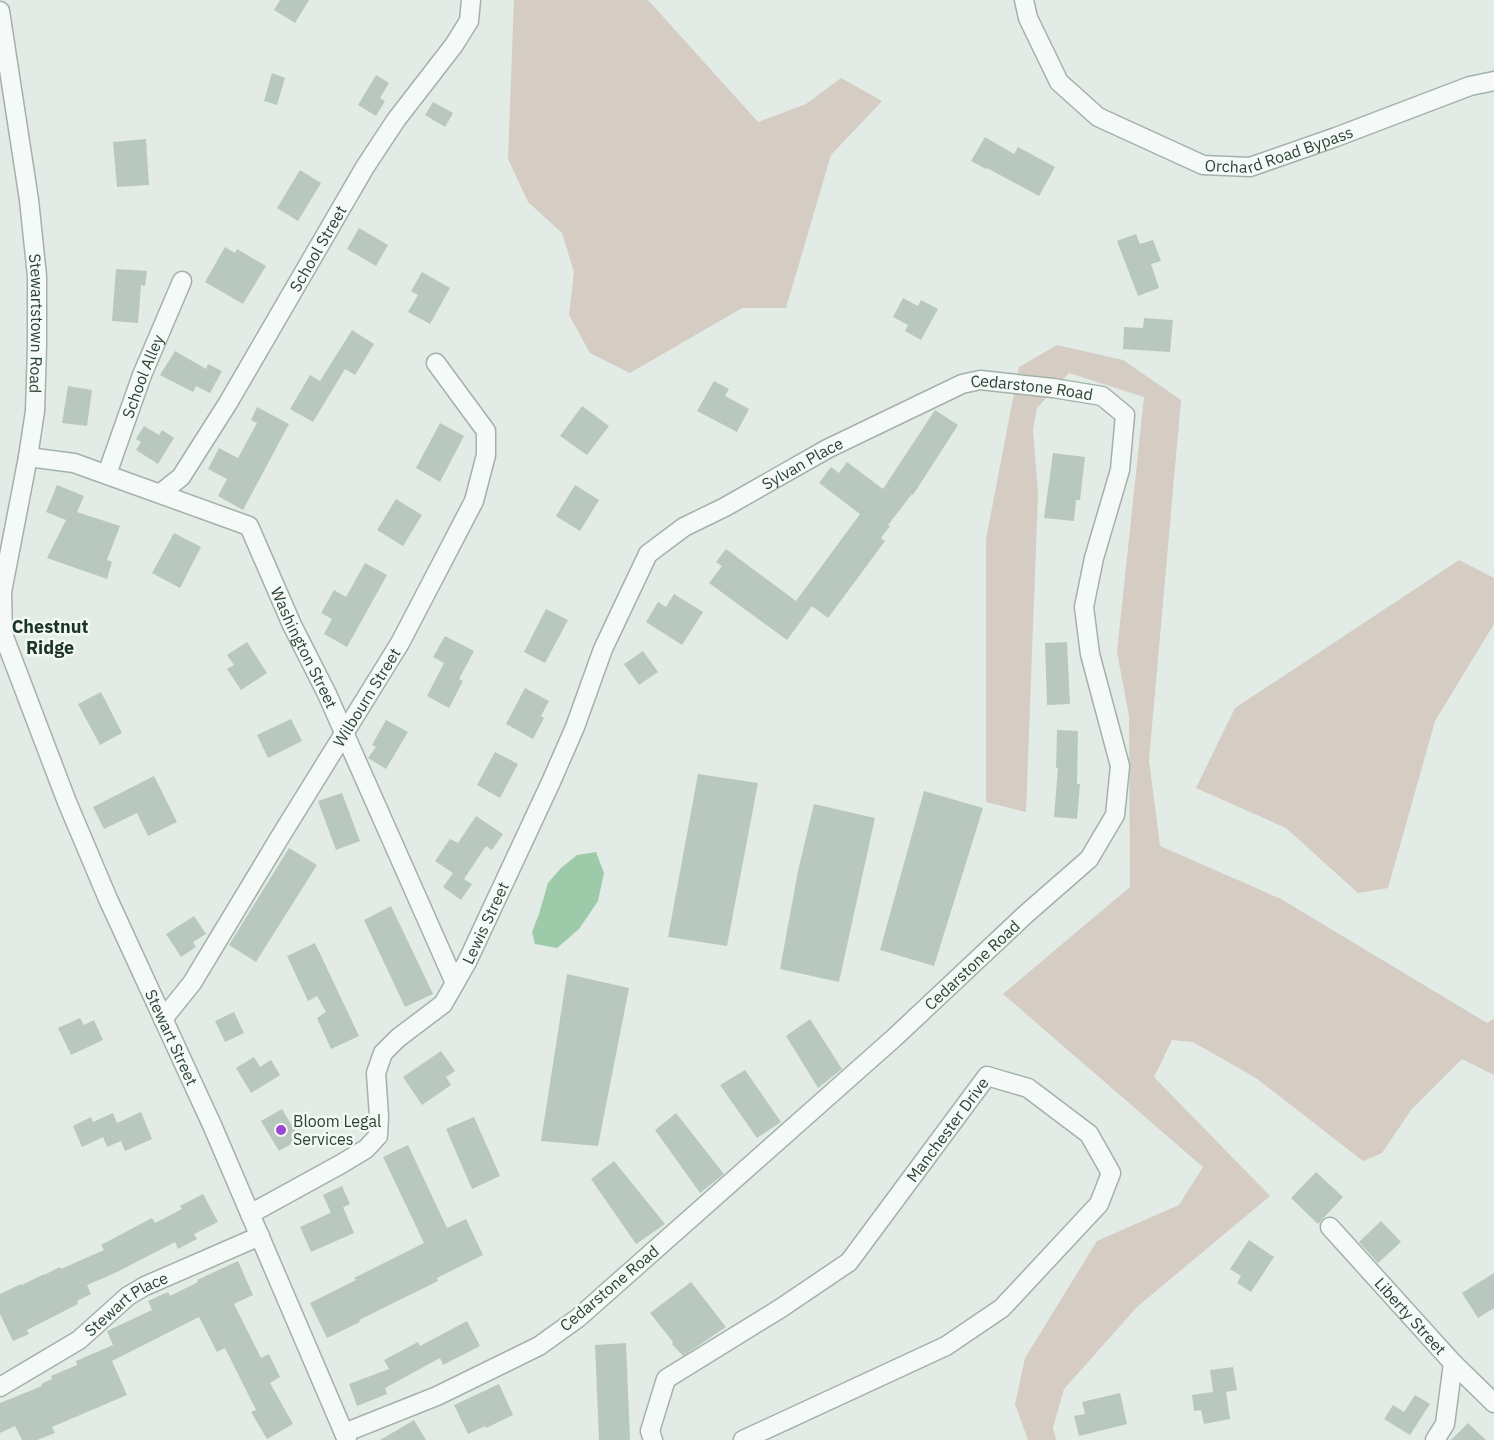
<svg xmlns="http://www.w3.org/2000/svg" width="1494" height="1440" font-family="'IBM Plex Sans',sans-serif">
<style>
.green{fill:#d5ccc3}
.water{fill:#9dcbaa}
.building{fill:#b9c8bf}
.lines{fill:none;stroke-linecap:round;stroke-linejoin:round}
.minor-casing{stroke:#a3b2a9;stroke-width:21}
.minor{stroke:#f5f9f7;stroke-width:18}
.poi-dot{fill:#9d46d1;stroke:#f2f8f4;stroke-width:2}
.labels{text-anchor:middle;stroke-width:5;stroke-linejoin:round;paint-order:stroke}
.street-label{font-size:16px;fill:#2a4334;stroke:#f2f8f4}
.poi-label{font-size:16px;fill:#2a4334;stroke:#f2f8f4;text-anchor:start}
.neighbourhood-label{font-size:18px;font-weight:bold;fill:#1c3426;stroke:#f2f8f4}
</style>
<rect width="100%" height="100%" fill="#e2ebe5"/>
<path class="green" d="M514,0H648L758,122L806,104L841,78L882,101L831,155L786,308H742L630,373L590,353L569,315L574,272L562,233L528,202L508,159Z
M1057,345L1123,360L1181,400L1149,760L1160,846L1281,899L1487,1023L1494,1019V1075L1462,1059L1411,1110L1382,1153L1363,1161L1256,1078L1193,1042L1172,1040L1154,1077L1270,1196L1137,1307L1064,1389L1053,1428L1056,1440H1028L1015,1404L1025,1358L1097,1241L1179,1205L1203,1167L1003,994L1130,887L1129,716L1117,652L1144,397L1069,373L1037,408L1033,429L1038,494L1026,812L986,802V539L1019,367Z
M1459,560L1494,578V624L1435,721L1388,888L1358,893L1286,828L1196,788L1235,708Z"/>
<path class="water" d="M596,852L604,873L598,901L579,929L557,948L535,944L532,932L539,914L548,883L561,868L577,855Z"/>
<path class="building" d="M280,0H309L295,23L274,10Z
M272,73L285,78L277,105L264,101Z
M376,75L389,83L380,98L385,101L376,116L358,105Z
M433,102L453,113L445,127L425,115Z
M985,137L1014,154L1018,147L1055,167L1039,196L987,168L986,169L971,161Z
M146,139L149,185L117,187L113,142Z
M300,170L321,183L298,221L277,208Z
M359,228L388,245L376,266L347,249Z
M1136,234L1140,244L1153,240L1161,261L1151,264L1159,288L1138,296L1117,241Z
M225,247L235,253L237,249L266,266L243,304L205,282Z
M116,269L147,271L145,286L141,285L138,323L112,321Z
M422,272L450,288L430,324L408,312L418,295L411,291Z
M903,298L918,306L921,300L938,309L921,340L905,331L908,325L893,317Z
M1144,318L1173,320L1170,352L1123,349L1124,327L1143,328Z
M352,330L374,344L355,375L345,369L313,422L290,409L310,375L320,381Z
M175,351L206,369L208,364L222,371L210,393L196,386L193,392L160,375Z
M714,381L729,389L725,396L749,409L737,432L697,411Z
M68,386L92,390L87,426L62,423Z
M582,406L609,426L587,455L560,436Z
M257,407L289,424L243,510L218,496L227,479L208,469L219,448L238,458L257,423L251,420Z
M935,410L958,425L913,495L912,494L888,525L890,526L881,538L885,541L828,618L812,606L787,640L709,583L722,566L716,562L726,549L796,601L860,514L819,483L831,467L839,473L847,462L883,489Z
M440,423L464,436L440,482L416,468Z
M144,426L159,435L162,430L174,438L158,464L136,450L141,442L136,439Z
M1053,453L1085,457L1080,500H1076L1074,521L1044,518Z
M57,485L84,496L77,512L120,526L107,560L112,562L107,579L47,558L66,520L46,512Z
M575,485L599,500L580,531L556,516Z
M396,499L422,515L403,546L377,530Z
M174,533L201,547L180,588L152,573Z
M365,563L387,575L347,647L324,634L332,619L321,613L334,590L346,597Z
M674,594L703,612L682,645L646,622L658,602L666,607Z
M546,609L568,620L545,663L524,652Z
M445,636L474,651L459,679L463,681L449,708L427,696L444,663L433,657Z
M247,642L267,673L241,690L227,669L234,665L227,655Z
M1067,642L1070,704L1047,705L1045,643Z
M643,651L658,672L639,685L624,664Z
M525,688L549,701L541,716L544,718L533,739L506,724Z
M101,692L122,733L100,745L78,704Z
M291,719L302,741L268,758L257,735Z
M386,720L408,732L386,769L368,758L376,747L372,745Z
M1057,730L1078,731L1077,784H1080L1077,819L1054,817L1058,768H1056Z
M495,752L518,764L500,798L477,785Z
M698,774L758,783L727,946L668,937Z
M154,776L177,822L148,836L137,813L104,829L93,807Z
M924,791L983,808L934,966L880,950Z
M342,793L360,841L336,850L318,801Z
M814,804L875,818L839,982L780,969L798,871Z
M476,816L503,834L492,850L486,846L464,879L472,884L461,900L443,887L453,873L435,861L450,839L458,843Z
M289,848L317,865L256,962L229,945Z
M391,906L433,994L405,1007L364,920Z
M194,916L206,934L193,942L196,947L181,957L166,934Z
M315,943L359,1036L331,1049L317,1018L326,1012L317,996L308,1001L287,956Z
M567,974L629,988L598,1146L541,1141Z
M234,1012L244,1033L225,1042L215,1021Z
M80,1018L84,1025L94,1020L103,1040L71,1055L58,1028Z
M810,1019L842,1069L818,1088L786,1036Z
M441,1051L455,1071L446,1077L451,1085L422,1105L403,1077Z
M254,1057L260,1067L271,1060L280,1075L251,1093L236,1068Z
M745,1070L781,1122L757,1138L720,1085Z
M282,1109L300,1139L279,1151L261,1121Z
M141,1112L152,1139L125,1151L121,1141L107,1147L103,1137L82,1147L73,1126L91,1117L93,1122L113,1113L117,1123Z
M676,1113L724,1174L700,1193L655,1130Z
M474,1117L500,1176L472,1189L446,1129Z
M408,1145L447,1228L466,1219L483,1255L437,1278L438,1281L359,1320L360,1322L327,1338L310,1303L356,1280L354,1278L424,1243L383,1157Z
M614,1161L665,1224L636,1244L591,1179Z
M1316,1172L1343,1197L1318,1224L1291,1198Z
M342,1186L350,1204L331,1213L323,1195Z
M203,1194L218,1222L194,1234L197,1239L178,1249L175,1242L115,1273L87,1285L91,1294L77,1301L78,1304L27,1330L29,1334L13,1341L0,1314V1294L21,1284L22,1285L44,1274V1275L60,1267L61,1269L104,1250L101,1245L152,1218L155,1223L182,1209L180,1206Z
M343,1207L354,1233L311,1252L300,1227Z
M1381,1221L1401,1242L1378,1263L1359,1242Z
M1249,1240L1274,1257L1251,1292L1237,1283L1241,1276L1230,1269Z
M238,1261L253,1295L234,1304L261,1358L269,1354L280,1377L270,1383L293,1424L267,1439L251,1412L256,1410L225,1348L217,1352L199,1317L112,1361L127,1395L52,1427L55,1433L37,1440H22L15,1426L0,1433V1403L42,1386L41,1384L52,1379L51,1376L77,1365L76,1361L113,1345L107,1331L152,1310L148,1301L168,1292L170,1296L198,1282L197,1280Z
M1494,1273V1308L1478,1318L1462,1293Z
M691,1282L726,1327L683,1356L672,1344L673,1342L650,1313Z
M467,1321L480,1346L443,1365L440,1358L385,1388L387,1394L357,1406L349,1384L389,1369L384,1360L418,1342L420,1346Z
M626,1343L630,1440H599L595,1345Z
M1233,1367L1237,1390L1226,1392L1230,1419L1204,1424L1201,1410L1194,1411L1192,1395L1213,1392L1210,1370Z
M499,1384L513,1415L486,1428L485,1426L468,1434L454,1405Z
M1120,1393L1127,1424L1079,1436L1074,1416L1085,1414L1082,1402Z
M1415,1395L1430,1404L1410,1435L1384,1419L1393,1405L1404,1412Z
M414,1420L426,1440H380Z
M1468,1423L1486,1440H1451Z"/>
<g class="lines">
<defs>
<g id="minor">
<path id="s1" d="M1024,0L1028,18L1059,82L1098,117L1203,165L1250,167L1336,137L1470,86L1494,81"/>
<path id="s2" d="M0,11L29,200L37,276V346L35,411L28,457L2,592L3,634L67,802L108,899L212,1125L347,1440"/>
<path id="s3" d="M28,457L74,463L249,526L292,625L327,694L455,983"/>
<path id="s4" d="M107,474L142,375L182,281"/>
<path id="s5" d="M161,493L181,477L228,403L365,167L396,120L454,45L469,21L471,0"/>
<path id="s6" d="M163,1019L192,983L280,837L400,643L474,501L486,455V431L436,363"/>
<path id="s7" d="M250,1214L341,1164L366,1149L378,1136L379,1116L376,1073L383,1053L398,1038L443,1004L467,962L551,782L575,727L603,649L648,554L684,527L725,507L827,449L962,384L980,380L1053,388L1102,396L1125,415L1120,470L1094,558L1084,607L1090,654L1120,766L1115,815L1089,859L1026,914L894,1038L578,1318L539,1346L437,1396L344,1433"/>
<path id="s8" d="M1330,1227L1453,1363L1494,1403"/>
<path id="s9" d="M0,1387L79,1340L128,1296L145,1286L260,1236"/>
<path id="s10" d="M653,1440L650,1431L666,1379L781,1308L849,1262L987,1076L1028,1088L1089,1134L1111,1173L1099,1204L1002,1308L946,1346L743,1440"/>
<path d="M1435,1440L1445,1424L1453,1363"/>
</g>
</defs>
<use href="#minor" class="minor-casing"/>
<use href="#minor" class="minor"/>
</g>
<circle class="poi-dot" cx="281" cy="1130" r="6"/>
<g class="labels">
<g class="street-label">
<text dy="6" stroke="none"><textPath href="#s1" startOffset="336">Orchard Road Bypass</textPath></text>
<text dy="6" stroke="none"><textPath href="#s5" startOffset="292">School Street</textPath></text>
<text dy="6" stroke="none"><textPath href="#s2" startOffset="315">Stewartstown Road</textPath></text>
<text dy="6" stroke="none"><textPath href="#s4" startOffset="104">School Alley</textPath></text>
<text dy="6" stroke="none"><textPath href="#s7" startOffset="1236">Cedarstone Road</textPath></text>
<text dy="6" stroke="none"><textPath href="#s7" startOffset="987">Sylvan Place</textPath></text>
<text dy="6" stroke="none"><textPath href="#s3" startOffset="366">Washington Street</textPath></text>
<text dy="6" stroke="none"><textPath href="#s6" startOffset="381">Wilbourn Street</textPath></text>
<text dy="6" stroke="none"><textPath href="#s7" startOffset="404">Lewis Street</textPath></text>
<text transform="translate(972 965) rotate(-43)" y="6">Cedarstone Road</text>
<text dy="6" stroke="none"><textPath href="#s2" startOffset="1066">Stewart Street</textPath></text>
<text dy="6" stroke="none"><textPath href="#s10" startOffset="446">Manchester Drive</textPath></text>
<text transform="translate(609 1288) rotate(-40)" y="6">Cedarstone Road</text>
<text dy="6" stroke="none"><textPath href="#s9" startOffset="152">Stewart Place</textPath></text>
<text dy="6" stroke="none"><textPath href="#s8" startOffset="120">Liberty Street</textPath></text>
</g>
<g class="poi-label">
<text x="293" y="1127">Bloom Legal<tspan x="293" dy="18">Services</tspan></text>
</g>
<g class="neighbourhood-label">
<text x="50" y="633">Chestnut<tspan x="50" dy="21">Ridge</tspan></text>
</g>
</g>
</svg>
